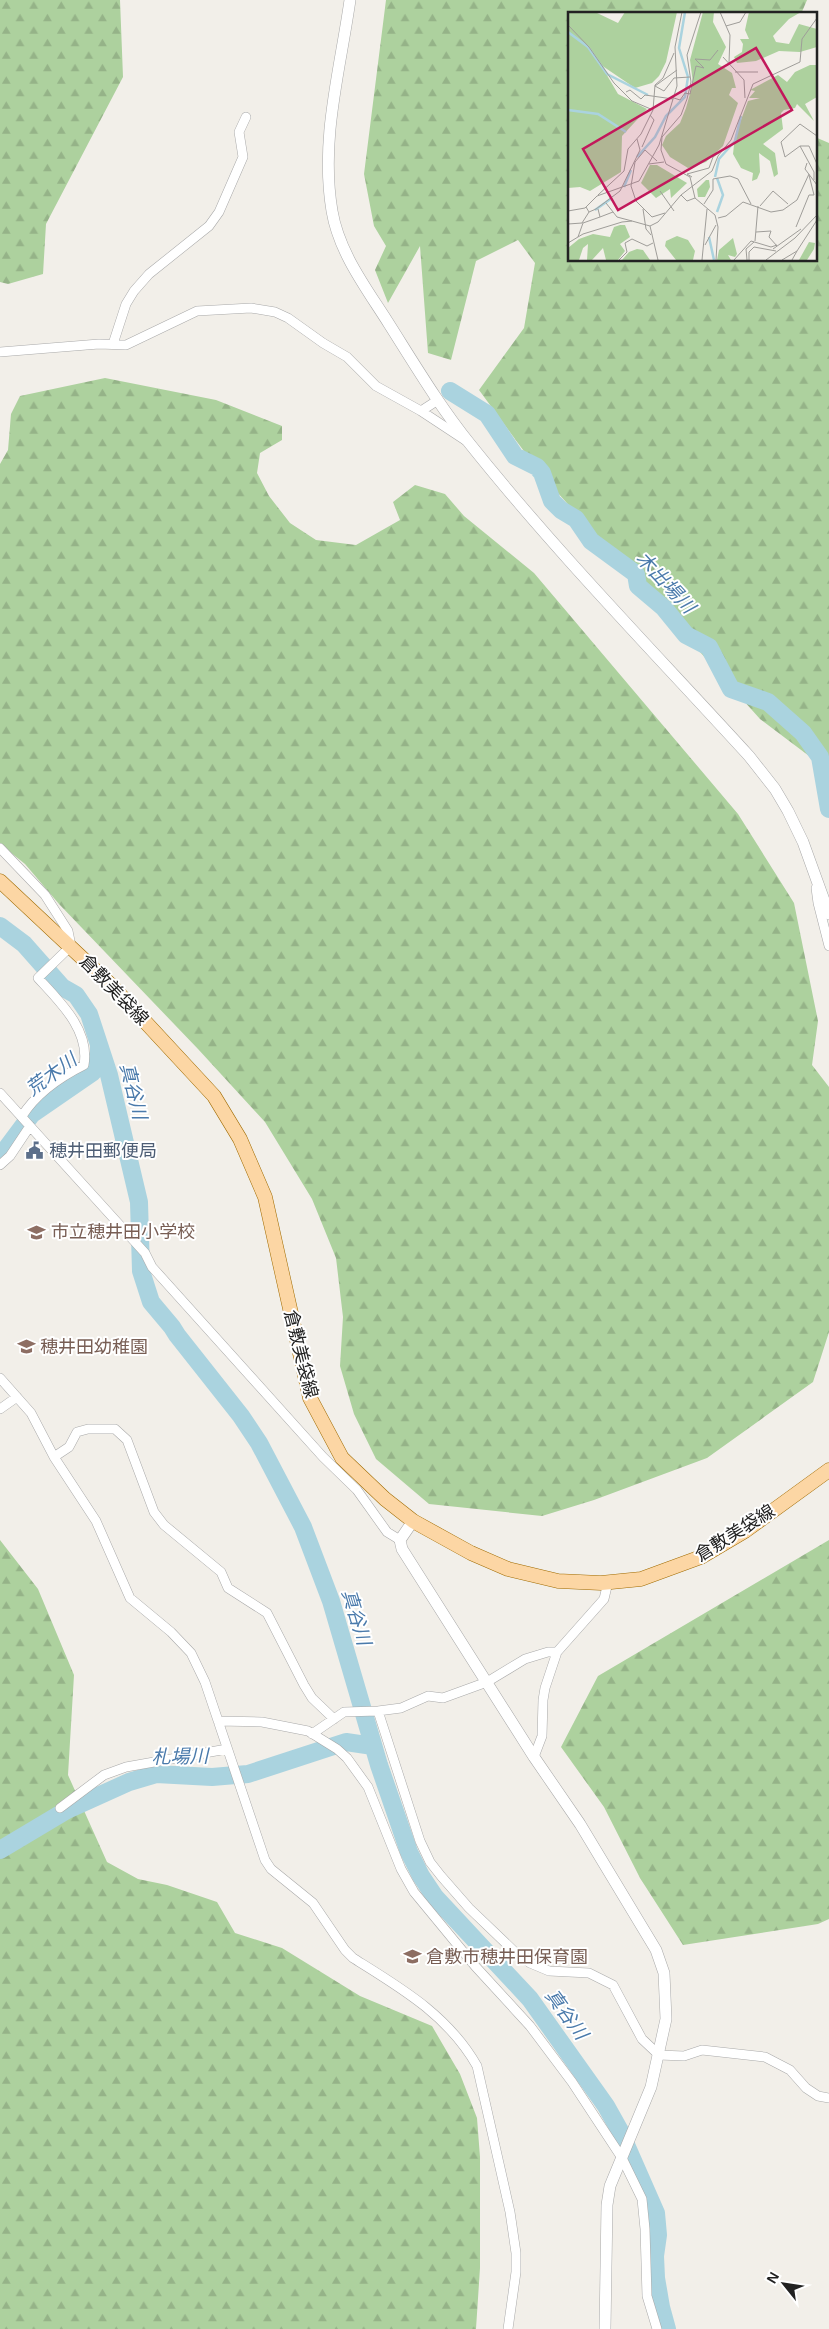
<svg xmlns="http://www.w3.org/2000/svg" width="829" height="2329" font-family="Arial,'Noto Sans JP',sans-serif">
<style>
.forest{fill:url(#forest-firs)}
.lines{fill:none;stroke-linecap:round;stroke-linejoin:round}
.river{stroke:#aad3df;stroke-width:18}
.minor-casing{stroke:#a9a9a9;stroke-width:10}
.tertiary-casing{stroke:#a9a9a9;stroke-width:12}
.primary-casing{stroke:#a06b00;stroke-width:15}
.minor{stroke:#fff;stroke-width:9}
.tertiary{stroke:#fff;stroke-width:11}
.primary{stroke:#fcd6a4;stroke-width:14}
.labels{text-anchor:middle;stroke-width:4;stroke-linejoin:round;paint-order:stroke}
.street-label{font-size:18px;fill:#222;stroke:#fff}
.service-label{font-size:18px;fill:#4e5e75;stroke:#fff;text-anchor:start}
.education-label{font-size:18px;fill:#785e54;stroke:#fff;text-anchor:start}
.water-label{font-size:19px;font-style:italic;fill:#4a7aab;stroke:#fff}
.inset-river{fill:none;stroke:#aad3df;stroke-width:2.5}
.inset-road{fill:none;stroke:#9f9d99;stroke-width:1}
.view{fill:#c2185b;fill-opacity:0.15;stroke:#c2185b;stroke-width:2.5}
.inset-edge{fill:none;stroke:#222;stroke-width:2.5}
</style>
<defs>
<pattern id="forest-firs" width="22" height="20" patternUnits="userSpaceOnUse" patternTransform="scale(1.25)"><rect width="22" height="20" fill="#add19e"/><path d="M5 1l3.5 6h-7zM16 11l3.5 6h-7z" fill="#95b388"/></pattern>
</defs>
<rect width="100%" height="100%" fill="#f2efe9"/>
<path class="forest" d="M0,0H120L123,77L46,224L43,274L8,284L0,282Z
M386,0H807L801,14H569V260H815V137L829,143V771L760,719L540,473L479,390L524,328L535,263L518,240L476,261L451,360L428,353L420,246L388,303L375,270L386,246L374,226L364,174Z
M105,378L216,400L282,426V440L260,453L257,473L269,496L290,523L316,540L356,545L400,520L393,502L415,485L445,494L464,516L534,573L738,814L794,903L818,1021L812,1065L829,1087V1332L813,1382L707,1458L594,1500L542,1516L429,1504L376,1459L354,1414L340,1366L343,1317L336,1258L312,1199L265,1122L198,1049L59,904L25,864L0,844V464L8,450L11,414L20,396Z
M0,1540L38,1589L74,1675L68,1775L107,1862L138,1879L167,1885L217,1902L235,1933L282,1948L360,1996L432,2026L460,2074L477,2118L480,2157V2268L476,2329H0Z
M829,1540V1919L818,1924L683,1945L640,1878L604,1807L561,1747L598,1676Z"/>
<g class="lines">
<path class="river" d="M450,391L487,414L515,456L537,467L542,473L552,501L561,510L576,519L591,541L636,574L638,586L664,608L686,635L709,647L731,689L768,702L803,733L820,757L829,809
M0,926L24,944L62,987L76,995L89,1014L109,1075L139,1202L141,1271L151,1302L172,1327L177,1335L241,1416L259,1443L303,1527L331,1601L379,1765L409,1852L421,1876L435,1897L530,1999L606,2106L620,2131L656,2213L658,2235L655,2256L656,2278L661,2307L667,2329
M0,1157L32,1114L93,1072L99,1053V1046
M0,1850L67,1810L129,1782L156,1774L212,1777L248,1774L346,1742L373,1746"/>
<defs>
<path id="minor" d="M113,344L126,304L134,291L149,274L209,226L219,212L243,157L239,132L246,117
M0,352L99,344L126,345L197,311L251,308L275,312L288,318L323,343L347,357L376,386L421,411L438,400
M421,411L465,440
M0,848L45,895L68,931L71,946L38,978C60,1002 90,1030 84,1065C60,1077 36,1094 22,1116
M816,888L818,903L829,946
M0,1093L145,1253L152,1267L323,1457L357,1490L387,1532L400,1540
M0,1165L10,1156L30,1126
M0,1378L31,1413L54,1457L96,1521L130,1598L171,1632L191,1653L205,1682L265,1860L271,1869L313,1903L345,1950L353,1958C401,1988 448,2015 477,2066L510,2212L516,2253V2272L508,2329
M0,1409L17,1397
M54,1457L69,1447L77,1432L88,1429H115L127,1440L154,1512L164,1525L221,1572L228,1588L267,1613L304,1685L312,1698L334,1719
M378,1711L420,1841L430,1862L441,1876L469,1908L516,1953L530,1963L549,1971L589,1973L613,1985L642,2039L659,2055L684,2056L702,2050L765,2057L790,2070L806,2088L818,2096L829,2098
M218,1721L262,1722L308,1731L337,1749L347,1758L368,1787L401,1869L414,1892L475,1966L530,2026L572,2082L622,2158L642,2199L645,2229L647,2296L657,2329
M312,1734L344,1712L378,1711L401,1708L428,1696L443,1698L487,1682L525,1659L548,1652H557
M534,1757L542,1736L543,1700L545,1688L557,1652L604,1599L608,1582
M60,1808L104,1775L126,1767L227,1749"/>
<path id="tertiary" d="M350,0C340,71 320,139 332,211C339,253 367,289 389,324C415,365 440,407 470,444C557,553 655,653 749,756L775,789L788,811L803,842L829,914
M413,1521L400,1540L402,1549L534,1757L580,1824L656,1950L664,1973L666,2019L651,2087L610,2186L607,2205L605,2329"/>
<path id="primary" d="M0,881L112,986L214,1096L240,1139L265,1197L310,1398L342,1458L385,1499L413,1521L471,1553L508,1569L558,1581L601,1583L641,1579L701,1557L745,1531L829,1470"/>
</defs>
<use href="#minor" class="minor-casing"/>
<use href="#tertiary" class="tertiary-casing"/>
<use href="#primary" class="primary-casing"/>
<use href="#minor" class="minor"/>
<use href="#tertiary" class="tertiary"/>
<use href="#primary" class="primary"/>
</g>
<defs>
<symbol id="civic-bare" viewBox="-9 -9 18 18"><path d="M-.6-6.5H3V-4.5H.6V-3L4-1V1h2V6H-6V1h2V-1L-.6-3ZM-1.2 2.5V6h2.4V2.5Z" fill="#5c6f8a" stroke="#fff" stroke-width="2.5" paint-order="stroke"/></symbol>
<symbol id="school-bare" viewBox="-9 -9 18 18"><path d="M0-5L7-2L0 1L-7-2ZM-4 1L0 2.5L4 1V4Q0 6-4 4Z" fill="#8d6e63" stroke="#fff" stroke-width="2.5" paint-order="stroke"/></symbol>
</defs>
<g fill-rule="evenodd">
<use href="#civic-bare" x="22" y="1138" width="25" height="25"/>
<use href="#school-bare" x="24" y="1220" width="25" height="25"/>
<use href="#school-bare" x="14" y="1334" width="25" height="25"/>
<use href="#school-bare" x="400" y="1944" width="25" height="25"/>
</g>
<g class="labels">
<g class="street-label">
<text transform="translate(114 990) rotate(46)" y="6">倉敷美袋線</text>
<text transform="translate(301 1354) rotate(76)" y="6">倉敷美袋線</text>
<text transform="translate(735 1533) rotate(-32)" y="6">倉敷美袋線</text>
</g>
<g class="service-label">
<text x="49" y="1157">穂井田郵便局</text>
</g>
<g class="education-label">
<text x="51" y="1238">市立穂井田小学校</text>
<text x="40" y="1353">穂井田幼稚園</text>
<text x="426" y="1963">倉敷市穂井田保育園</text>
</g>
<g class="water-label">
<text transform="translate(666 582) rotate(47)" y="7">木出場川</text>
<text transform="translate(51 1074) rotate(-36)" y="7">荒木川</text>
<text transform="translate(134 1091) rotate(76)" y="7">真谷川</text>
<text transform="translate(357 1617) rotate(73)" y="7">真谷川</text>
<text transform="translate(180 1756) rotate(-1)" y="7">札場川</text>
<text transform="translate(567 2014) rotate(54)" y="7">真谷川</text>
</g>
</g>
<g transform="translate(568 12)">
<rect width="249" height="249" fill="#f2efe9"/>
<path d="M0,0H27L50,11L57,0H109L98,50L91,64L84,71L67,76L33,53L50,82L79,97L54,124L53,160L22,179L12,175L0,176ZM135,0H146L145,10L158,35L150,52L164,61L168,76H164L161,83L170,91L155,134L138,150L120,156L102,145L94,133L98,124L112,111L118,96L125,71L122,48ZM181,0H233L221,7L205,24L208,30L221,32L231,12L249,17V35L232,40L211,39L188,49L169,51L166,45L174,40L175,32L172,27H181L177,18ZM242,53H249V85L237,92L246,109L229,92L227,96L216,98L213,101L215,117L195,132L207,141L210,162L206,165L202,149L191,141L192,160L189,167L184,169L185,161L173,156L165,142L167,124L180,89L192,86H181L187,79L182,78L210,63L219,70L227,60ZM82,153H89L119,171L103,186L102,177L88,186L73,171ZM138,168H141L142,175L137,185H130L129,177ZM52,213H57L62,225L52,232L57,239L50,248H38L35,236L24,248H19L20,232L15,236L11,248H0V236L11,227L25,222L42,225L46,215ZM109,224L120,228L127,239L125,248H108L97,234L98,229ZM165,226L169,242L167,245L160,243L163,248H149L151,238ZM241,230L247,231L246,237L239,248H231ZM69,237L75,238L82,248H54L61,240Z" fill="#add19e"/>
<path class="inset-river" d="M0,20L20,35L39,62L80,83M0,98L30,102L58,120M69,145L87,125L98,104L117,85L120,65L111,36L117,0M147,165L151,147L167,129L173,104M56,175L63,158M27,198L44,186M149,200L155,183L149,166M141,225L146,248"/>
<path class="inset-road" d="M133,0L119,43L123,70L119,87L113,103L94,125L93,138L98,152L122,165L127,186L147,203L150,215L148,248M152,0L162,23L161,51M0,13L21,35L46,71L64,89L85,98M158,14L172,10L178,0M155,45L176,68L177,86M167,60H190M87,74L96,79L106,66L122,65M87,74L109,58M58,80L62,78L73,87L77,83L105,87M106,86L112,88L117,81L122,82L128,54L136,56L127,47L142,48L150,38M249,124L232,112L213,130L217,145L232,134H241L249,152M232,134L246,160V168M74,135L86,108L82,103M77,138L89,149M239,151L237,157L249,173M81,152L96,150M124,165L119,162L141,156L145,145L152,140M63,174L68,189L84,205L97,201M63,174L67,150L77,138M92,179L106,199M30,183L56,159L60,137L73,122L85,98L87,73L95,66L106,41M113,183L119,189L127,186M38,191L49,205L64,209M136,192L145,178V167L162,164L170,167L183,192M192,194L205,179L220,192M18,195L21,200L28,197L52,179L72,138L69,127M30,197L32,205L45,200M75,197L78,217L83,223M0,199L17,196L29,184L71,169L91,133L109,74L107,35L114,0M150,206L158,204L175,190L203,200L215,198L229,188L241,162M0,212L14,211L21,200M82,214L90,248M228,215L241,183H246L241,163M188,220L203,219L201,225L209,234M10,225L15,211L32,205M187,229L190,194M0,231L15,222L54,210L64,209L82,214L90,210L113,183L144,159L150,144L163,128L185,72L232,50L234,27L249,6M137,233L148,213M205,237L233,217M229,239L249,208M51,248L59,240L57,231L64,227L79,234L85,231M134,248L139,197M166,248L183,229L203,235L209,233M179,248L178,237L186,230M181,248V240L186,235L208,239M198,248L227,226L249,203M214,248L229,239L224,248"/>
<path class="view" d="M188,36L224,98L50,198L15,137Z"/>
<rect width="249" height="249" class="inset-edge"/>
</g>
<g transform="translate(784 2284) rotate(300)" stroke="#ffffff" stroke-width="4" paint-order="stroke">
<path d="M0-4L9 19L0 12L-9 19Z" fill="#222222"/>
<text y="-8" font-size="14" font-weight="bold" text-anchor="middle" fill="#222222">N</text>
</g>
</svg>
